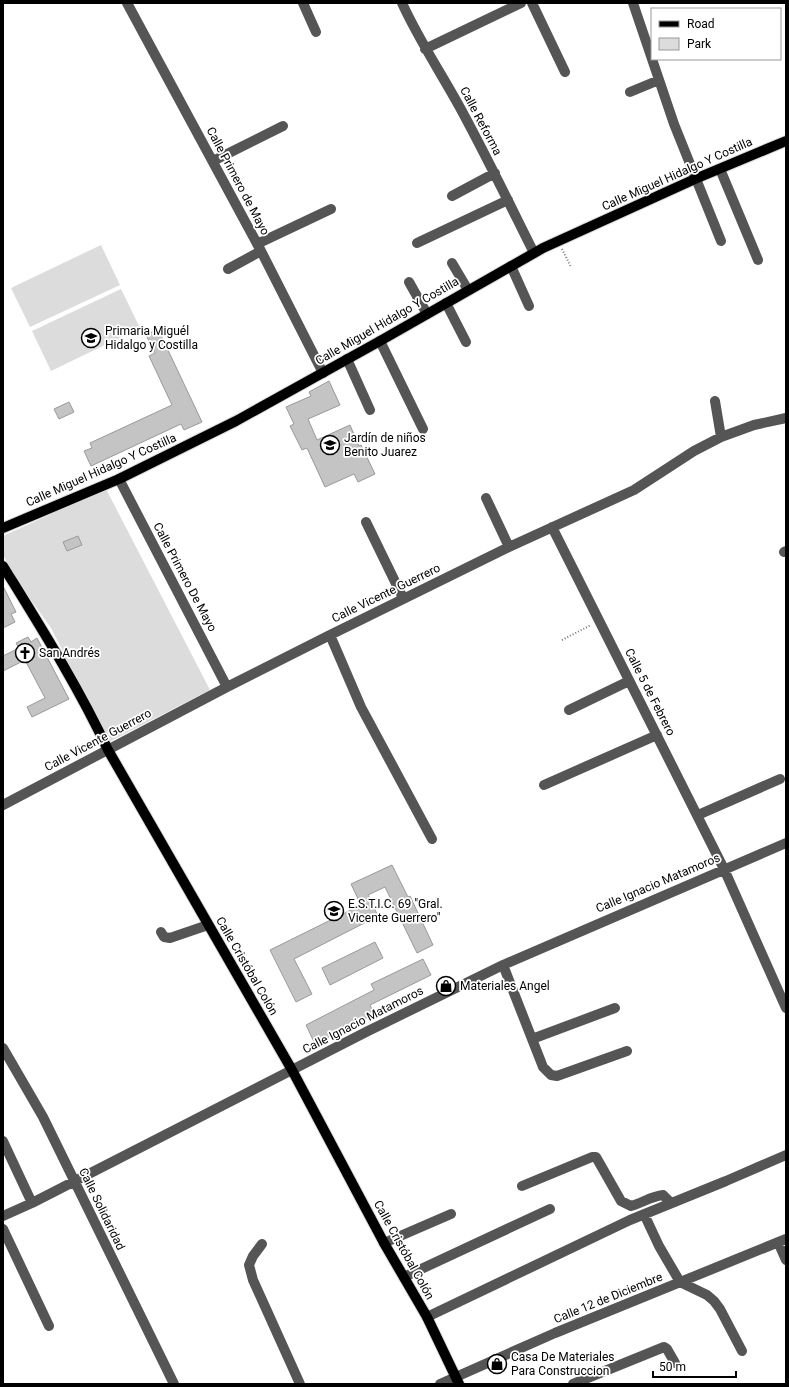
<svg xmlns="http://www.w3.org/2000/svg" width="789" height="1387" font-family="Roboto,sans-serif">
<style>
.green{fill:#dcdcdc}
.building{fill:#c4c4c4;stroke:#999}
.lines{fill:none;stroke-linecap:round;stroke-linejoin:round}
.major-casing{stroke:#dbdbdb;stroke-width:12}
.path{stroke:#777;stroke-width:2;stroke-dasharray:1 2;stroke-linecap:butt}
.minor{stroke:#555;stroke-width:10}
.major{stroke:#000;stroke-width:10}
.labels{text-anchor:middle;stroke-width:3.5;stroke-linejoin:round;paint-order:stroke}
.street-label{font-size:12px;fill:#000;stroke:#fff}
.poi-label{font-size:12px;fill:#000;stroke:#fff;text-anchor:start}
</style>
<rect width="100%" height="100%" fill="#fff"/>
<path class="green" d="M101,245L120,285L30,327L11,288Z
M121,289L140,328L51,371L32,331Z
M106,489L210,690L109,742L51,628L16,579L3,555V536Z"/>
<path class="building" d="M158,329L202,422L184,430L181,424L91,466L84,451L92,448L90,443L172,405L149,356L155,353L146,335Z
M329,381L340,405L308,419L317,440L350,425L359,446L361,445L375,474L358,482L354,474L325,487L307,448L302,450L290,426L294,424L286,407L311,396L309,392Z
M69,402L74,412L59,419L54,409Z
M78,536L82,545L67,551L63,542Z
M3,586L16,612L11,614L15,622L3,628Z
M28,637L31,642L37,638L69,699L32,717L27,707L45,698L25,660L3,671V656L19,648L16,643Z
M392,865L408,897L410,896L433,945L417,953L385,887L368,895L378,916L294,959L312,994L296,1002L270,950L361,905L351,884Z
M375,942L383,958L330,985L322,968Z
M423,959L431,975L370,1005L374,1014L315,1044L306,1025L374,990L371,984Z"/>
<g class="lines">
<defs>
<path id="major" d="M3,528L119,479L236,421L380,341L543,248L695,179L786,141
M3,566C40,626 78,686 108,750L292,1070L384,1243L427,1317L459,1384"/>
</defs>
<use href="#major" class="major-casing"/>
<path class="path" d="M562,249L571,267
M562,640L591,625"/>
<path class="minor" d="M127,3L261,251L323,373
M303,3L316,32
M402,3C418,38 439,70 458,104C485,153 509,203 534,253
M532,3L565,72
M633,3L674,124L721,241
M425,49L521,3
M630,92L659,80
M213,161L283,126
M720,169L758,260
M452,196L495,173
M417,243L508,200
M257,244L331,209
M452,263L468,290
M511,266L529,306
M228,269L261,251
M409,282L427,314
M446,303L466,342
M380,341L423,429
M347,359L370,410
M715,401L721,437
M119,479L227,687
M486,498L509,547
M366,522L403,598
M552,527L724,869L786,1008
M784,552L786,551
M330,635L361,707L432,839
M569,710L629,681
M544,785L657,735
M3,805L227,687L330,635L509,547L634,490L694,451L721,437L754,425L786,418
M698,815L780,779
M161,932L164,937L170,938L208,925
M503,965L543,1067L551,1075L557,1076L627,1051
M532,1039L615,1008
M3,1048L43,1117L174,1384
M3,1141L32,1203
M522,1186L592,1157H596L621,1201L631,1206C642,1203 652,1196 663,1195L671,1203
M644,1214L659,1246L680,1282L707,1295L714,1301L720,1309L742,1351
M3,1216L32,1203L368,1031L503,965L786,843
M3,1229L49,1326
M778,1242L786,1260
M384,1243L451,1214
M262,1244L253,1256L249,1265L253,1280L300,1384
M404,1277L550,1209
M427,1317L630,1220L726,1181L786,1155
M440,1384L555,1333L786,1239
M573,1384L664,1347L667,1349L675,1363"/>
<use href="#major" class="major"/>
</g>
<defs>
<symbol id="school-ring" viewBox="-11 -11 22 22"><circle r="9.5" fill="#fff" stroke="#000" stroke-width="1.5"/><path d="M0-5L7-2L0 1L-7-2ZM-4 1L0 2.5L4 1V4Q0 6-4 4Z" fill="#000"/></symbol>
<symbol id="church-ring" viewBox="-11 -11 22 22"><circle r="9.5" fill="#fff" stroke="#000" stroke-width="1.5"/><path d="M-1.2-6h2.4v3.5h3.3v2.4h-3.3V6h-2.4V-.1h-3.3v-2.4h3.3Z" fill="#000"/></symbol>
<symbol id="shop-ring" viewBox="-11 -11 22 22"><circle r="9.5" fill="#fff" stroke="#000" stroke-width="1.5"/><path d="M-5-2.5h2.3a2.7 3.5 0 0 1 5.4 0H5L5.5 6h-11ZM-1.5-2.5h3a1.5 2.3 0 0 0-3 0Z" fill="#000"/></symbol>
</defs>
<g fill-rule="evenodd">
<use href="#school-ring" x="80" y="327" width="22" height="22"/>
<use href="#school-ring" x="319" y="434" width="22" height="22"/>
<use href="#church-ring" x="14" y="642" width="22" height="22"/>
<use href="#school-ring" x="323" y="900" width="22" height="22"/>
<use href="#shop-ring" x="435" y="975" width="22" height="22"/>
<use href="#shop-ring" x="486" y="1353" width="22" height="22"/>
</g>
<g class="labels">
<g class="street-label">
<text transform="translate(481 121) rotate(62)" y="4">Calle Reforma</text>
<text transform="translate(677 174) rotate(-24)" y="4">Calle Miguel Hidalgo Y Costilla</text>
<text transform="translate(238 181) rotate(62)" y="4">Calle Primero de Mayo</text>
<text transform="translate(387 321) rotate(-30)" y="4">Calle Miguel Hidalgo Y Costilla</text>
<text transform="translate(101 470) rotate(-24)" y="4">Calle Miguel Hidalgo Y Costilla</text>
<text transform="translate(185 577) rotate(62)" y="4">Calle Primero De Mayo</text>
<text transform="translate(386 593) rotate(-26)" y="4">Calle Vicente Guerrero</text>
<text transform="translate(650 692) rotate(63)" y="4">Calle 5 de Febrero</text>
<text transform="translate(98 740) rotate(-28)" y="4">Calle Vicente Guerrero</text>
<text transform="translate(658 883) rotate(-23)" y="4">Calle Ignacio Matamoros</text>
<text transform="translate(247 966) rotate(60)" y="4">Calle Cristóbal Colón</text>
<text transform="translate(363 1020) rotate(-27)" y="4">Calle Ignacio Matamoros</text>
<text transform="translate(102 1209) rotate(64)" y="4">Calle Solidaridad</text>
<text transform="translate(404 1250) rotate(61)" y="4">Calle Cristóbal Colón</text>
<text transform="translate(608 1298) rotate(-22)" y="4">Calle 12 de Diciembre</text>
</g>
<g class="poi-label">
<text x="105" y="335">Primaria Miguél<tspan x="105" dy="14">Hidalgo y Costilla</tspan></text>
<text x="344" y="442">Jardín de niños<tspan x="344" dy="14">Benito Juarez</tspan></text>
<text x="39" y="657">San Andrés</text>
<text x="348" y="908">E.S.T.I.C. 69 "Gral.<tspan x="348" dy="14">Vicente Guerrero"</tspan></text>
<text x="460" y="990">Materiales Angel</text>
<text x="511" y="1361">Casa De Materiales<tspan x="511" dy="14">Para Construccion</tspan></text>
</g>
</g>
<rect width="789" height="1387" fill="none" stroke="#000000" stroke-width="8"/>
<rect x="651" y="8" width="130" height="52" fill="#ffffff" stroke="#999999"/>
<rect x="659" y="21" width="20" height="6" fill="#000000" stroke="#999999"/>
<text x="687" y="28" font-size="12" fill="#000000">Road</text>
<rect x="659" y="38" width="20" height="12" fill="#dcdcdc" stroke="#999999"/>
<text x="687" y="48" font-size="12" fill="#000000">Park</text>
<path d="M653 1371v6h83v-6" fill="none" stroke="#000000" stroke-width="2"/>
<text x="659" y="1371" font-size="12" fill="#000000" stroke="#ffffff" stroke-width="3" paint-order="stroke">50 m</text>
</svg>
